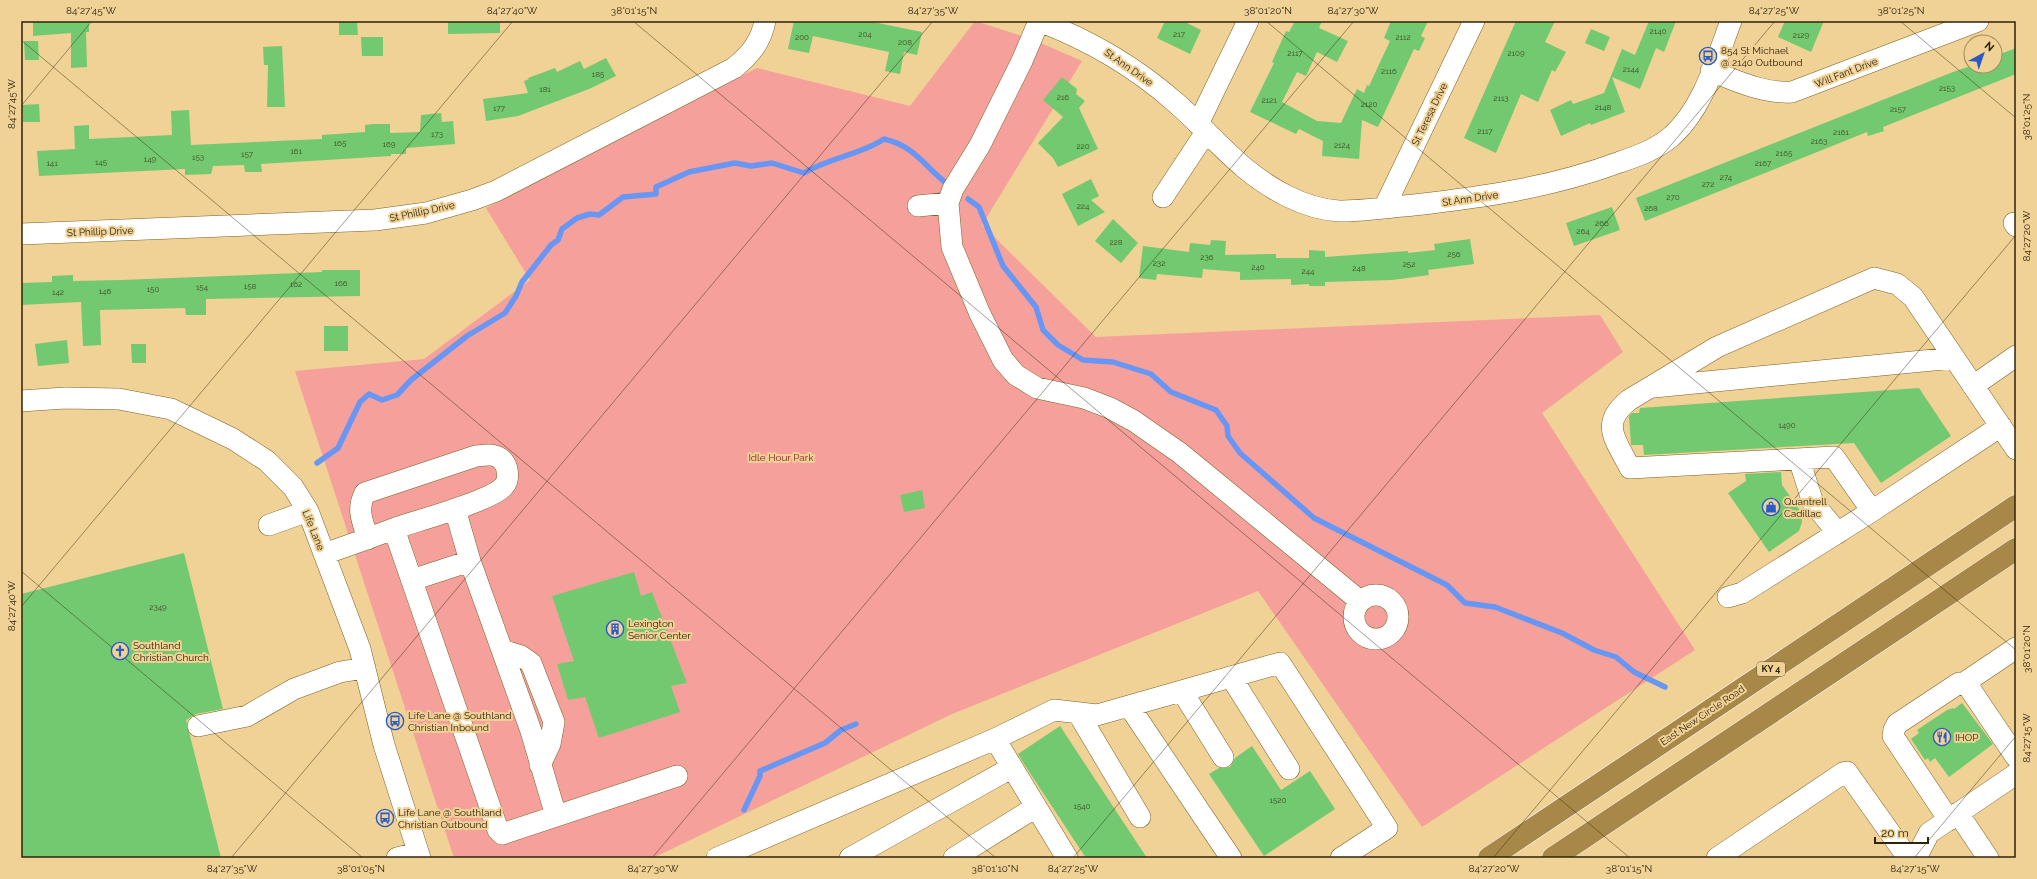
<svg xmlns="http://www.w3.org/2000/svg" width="2037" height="879" font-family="Raleway,sans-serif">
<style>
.green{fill:#f6a09b}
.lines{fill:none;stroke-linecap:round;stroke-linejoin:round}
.stream{stroke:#6796f5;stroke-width:5.5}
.building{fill:#73c970}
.minor-casing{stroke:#7d6126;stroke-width:22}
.highway-casing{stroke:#fff;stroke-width:23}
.minor{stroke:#fff;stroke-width:21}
.highway{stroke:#a88848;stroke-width:22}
.ticks{fill:none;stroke:#2f230b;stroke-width:1;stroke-opacity:0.45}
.labels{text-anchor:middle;stroke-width:4;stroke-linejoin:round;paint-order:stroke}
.number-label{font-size:8px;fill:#404c24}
.shield{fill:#f0d196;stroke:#695735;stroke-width:1}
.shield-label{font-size:9px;font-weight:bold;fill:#2f230b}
.poi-label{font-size:10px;fill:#2f230b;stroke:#f0d196;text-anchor:start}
.street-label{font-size:10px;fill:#2f230b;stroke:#f0d196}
.park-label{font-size:10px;fill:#8d2026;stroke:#f0d196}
.neatline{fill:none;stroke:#2f230b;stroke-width:1.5}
.ticks-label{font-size:10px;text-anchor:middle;fill:#2f230b}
</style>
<rect width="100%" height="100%" fill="#f0d196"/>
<path class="green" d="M975,21L1034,40L1082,61L982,225L1096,337L1600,315L1623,352L1542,413L1695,650L1422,827L1258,591L952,714L653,858H454L295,371L424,359L530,280L486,208L757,68L910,106Z"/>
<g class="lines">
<path class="stream" d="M968,199L979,207L1003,266L1036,307L1043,330L1058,345L1083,360L1113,362L1151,374L1171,392L1216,410L1227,426L1228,436L1240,453L1314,518L1447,585L1465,603L1495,607L1562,633L1594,650L1616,657L1634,672L1665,687
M317,463L338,448L360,402L369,394L382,400L397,395L411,380L467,336L505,313L516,296L522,282L551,245L558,240L562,229L577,218L590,214L599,215L623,197L656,194V187L689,172L735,163L751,166L772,163L804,173C830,157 860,155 884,139C916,146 926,169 950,186
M744,810L760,776V771L825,743L841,730L856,724"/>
</g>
<path class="building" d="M33,21H89V32H86L87,67L71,68V33L33,36Z
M339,21H357L358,35H339Z
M448,21H500V33L448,34Z
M794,21H868L922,32L917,55L904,52L900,74L885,71L889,52L813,36L809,53L788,49Z
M1165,21H1183L1201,30L1190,54L1157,38Z
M1295,21H1322L1319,28L1348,41L1337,62L1317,52L1306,76L1297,72L1282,102L1317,121L1341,123L1357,89L1364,93L1367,85L1369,86L1390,41L1384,38L1391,21H1428L1421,36L1425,38L1419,51L1414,49L1413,51L1378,127L1362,120L1359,159L1322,156L1323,141L1299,129L1296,134L1250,112L1274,63L1272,62L1286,31L1289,32Z
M1516,21H1555L1545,42L1566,52L1555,72L1552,70L1538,102L1521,94L1496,153L1464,138Z
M1649,21H1676L1664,52L1656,48L1640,89L1612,77L1625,112L1591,125L1590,123L1561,136L1550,110L1571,100L1573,104L1604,93L1622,49L1635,55Z
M1785,21H1824L1811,52L1778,37Z
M1591,29L1610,37L1604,51L1585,43Z
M361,37H383V56H362Z
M24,41H38L39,60H25Z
M282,46L285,107H267L268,65H264L263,47Z
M2016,48V74L1883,127L1884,131L1868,136L1867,132L1645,221L1636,198L1953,72L1971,66H1995V56Z
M606,58L616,76L589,89L518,116L486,121L483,99L528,93L524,81L529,79L528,78L555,68L557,72L580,61L584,69Z
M1062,77L1077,89L1076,94L1085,101L1079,108L1098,149L1058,167L1053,158L1038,143L1063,117L1043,100Z
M39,104L40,122H23L22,105Z
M189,110L191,145L322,139V135L365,132V125L373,124H390V133L420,132L421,115L441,113L442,122L453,121L455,144L406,148V154H391V156L261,164L262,172H245L244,165L213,166L211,174L185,175V169L39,176L37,151L75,149L74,126L89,125V139L172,135L171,111Z
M1091,179L1099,196L1091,200L1105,212L1078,226L1062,194Z
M1612,207L1620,230L1574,246L1566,223Z
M1113,219L1138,243L1121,263L1095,241Z
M1470,239L1474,264L1428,270L1429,275L1392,280L1325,282V286H1309V284L1291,285V279L1240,280V272L1203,269L1202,278L1157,274L1156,280L1139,278L1143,246L1189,252L1190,243L1210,245L1211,240L1226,241L1225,255L1276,254V258H1309V250L1325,251V257L1408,251V253L1435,250L1434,244Z
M322,270H360V296L206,299V315H186L185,308L100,310L101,345L83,346L81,302L21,305V283L52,282V276L73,275V281L121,280L322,272Z
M324,326H348V351H324Z
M67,340L69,363L38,366L35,344Z
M131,344H146V363H132Z
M1919,388L1951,436L1881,483L1854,443L1644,455L1643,445H1631L1629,416L1632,413H1639L1640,408Z
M1781,472L1782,485L1801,512L1802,522L1799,531L1769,552L1728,493L1746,481L1745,474Z
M922,490L925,508L904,512L900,495Z
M184,553L223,709L196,714L186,720L221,858H21V594Z
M634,572L641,596L652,592L687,683L671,686L680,712L599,738L585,697L568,700L557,664L574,661L552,596Z
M1962,703L1993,744L1949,777L1935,758L1930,762L1928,758L1925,760L1911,739L1919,733L1917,730L1947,710L1953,708L1954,709Z
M1060,726L1147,858H1086L1026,767L1018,754Z
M1252,746L1281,790L1310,771L1335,809L1264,856L1209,774L1219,768L1230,767L1235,758Z"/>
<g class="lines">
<defs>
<path id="minor" d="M1039,21C1089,40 1134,66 1175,102C1214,136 1239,172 1287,196C1303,204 1321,210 1339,211C1364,211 1389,207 1414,205C1485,197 1553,187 1620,162C1638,156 1657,149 1672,136C1704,107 1716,60 1731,21
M1039,21L1022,61L980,145L953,189L948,203L952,247L980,314L1003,360L1016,375L1037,388L1084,398L1110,408L1134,421L1180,453L1360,601
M1711,71C1737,81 1764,94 1792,92L1978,21
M1198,124L1248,21
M1163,197L1206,132
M918,206L948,203
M1384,208L1474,21
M2016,223H2014L2016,226
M21,234L375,220L426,213L472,200L496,191L734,68C750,55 761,42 765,21
M1973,386L2016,356
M1654,387L1954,358
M21,401L65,398L119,399L171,409L233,439L267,461L293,487L308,511L360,649L384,745L420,858
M1799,459L1813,503L1838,533
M455,509L470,561L531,731L556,816
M1872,511L1834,457L1630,468C1616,440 1599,424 1629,400L1717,347L1874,278L1897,284L1913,297L2016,449
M269,525L308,511
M394,529L498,830L502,834L677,776
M324,554C347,546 370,538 393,529C415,521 492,501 504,486C510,479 508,466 502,460C495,453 486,455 476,456L365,493C356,510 363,522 368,539
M412,580L470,561
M1354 617a22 22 0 1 1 44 0a22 22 0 1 1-44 0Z
M1728,597L1742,593L1872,511L2001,426
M502,650L521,656L531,663L554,722L550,744L540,765
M1231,677L1289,769
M1964,683L2016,648
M1182,691L1223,757
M1129,706L1231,858
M1078,713L1140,817
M198,726L247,716L294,689L340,672L365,668
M995,739L1067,858
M1958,813L1988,858
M1949,820L1893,736L1894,730L1897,724L1959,683L1968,686L2016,757
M397,858L418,853
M717,858L995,739L1054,710L1097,715L1280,663L1387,828L1341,858
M850,858L1011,768
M954,858L1036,807
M1717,858L1843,773L1847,772L1908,858
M1916,858L1929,833L2016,774"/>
<path id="highway" d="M1489,858L2016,506
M1553,858L2016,549"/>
</defs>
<use href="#minor" class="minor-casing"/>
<use href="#highway" class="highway-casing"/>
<use href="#minor" class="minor"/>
<use href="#highway" class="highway"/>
</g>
<path class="ticks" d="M633,21L1630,858M1266,21L2016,650M1900,21L2016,118M21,40L996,858M21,106L92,21M21,571L363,858M21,607L513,21M231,858L933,21M652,858L1354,21M1073,858L1775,21M1493,858L2016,235M1914,858L2016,736"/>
<defs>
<symbol id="bus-ring" viewBox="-11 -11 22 22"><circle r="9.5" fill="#f0d196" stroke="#295ac8" stroke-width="1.5"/><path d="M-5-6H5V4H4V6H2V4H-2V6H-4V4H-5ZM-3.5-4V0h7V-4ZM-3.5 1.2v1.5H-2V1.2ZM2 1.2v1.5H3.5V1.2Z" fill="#295ac8"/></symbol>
<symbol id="shop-ring" viewBox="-11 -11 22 22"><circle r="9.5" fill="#f0d196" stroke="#295ac8" stroke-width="1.5"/><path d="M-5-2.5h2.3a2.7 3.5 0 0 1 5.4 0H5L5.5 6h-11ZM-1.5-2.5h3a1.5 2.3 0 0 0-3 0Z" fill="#295ac8"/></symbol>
<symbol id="building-ring" viewBox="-11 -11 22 22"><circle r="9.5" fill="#f0d196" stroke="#295ac8" stroke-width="1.5"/><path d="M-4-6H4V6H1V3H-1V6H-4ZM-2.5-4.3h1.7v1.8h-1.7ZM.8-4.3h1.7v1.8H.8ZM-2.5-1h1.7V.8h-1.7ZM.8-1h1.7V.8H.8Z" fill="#295ac8"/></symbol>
<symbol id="church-ring" viewBox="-11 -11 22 22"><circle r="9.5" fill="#f0d196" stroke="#295ac8" stroke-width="1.5"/><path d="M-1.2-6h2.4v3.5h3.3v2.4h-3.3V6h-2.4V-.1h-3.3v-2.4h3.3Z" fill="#295ac8"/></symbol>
<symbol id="restaurant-ring" viewBox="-11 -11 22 22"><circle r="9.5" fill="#f0d196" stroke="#295ac8" stroke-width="1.5"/><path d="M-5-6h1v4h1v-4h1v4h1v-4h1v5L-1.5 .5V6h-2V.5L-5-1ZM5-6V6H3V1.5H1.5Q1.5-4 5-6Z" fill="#295ac8"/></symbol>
</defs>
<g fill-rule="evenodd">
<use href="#bus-ring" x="1698" y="46" width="20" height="20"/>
<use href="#shop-ring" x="1761" y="497" width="20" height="20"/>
<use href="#building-ring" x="605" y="619" width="20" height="20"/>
<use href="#church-ring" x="110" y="641" width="20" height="20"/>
<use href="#bus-ring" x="385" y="711" width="20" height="20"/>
<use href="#restaurant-ring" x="1932" y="727" width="20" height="20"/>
<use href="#bus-ring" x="375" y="808" width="20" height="20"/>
</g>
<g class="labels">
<g class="number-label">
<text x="1658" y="34">2140</text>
<text x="865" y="37">204</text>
<text x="1179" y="37">217</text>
<text x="1801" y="38">2129</text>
<text x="802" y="40">200</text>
<text x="1403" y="40">2112</text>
<text x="905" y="45">208</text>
<text x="1295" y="56">2117</text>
<text x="1516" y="56">2109</text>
<text x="1631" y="72">2144</text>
<text x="1389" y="74">2116</text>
<text x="598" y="77">185</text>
<text x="1947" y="91">2153</text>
<text x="545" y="92">181</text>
<text x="1063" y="100">216</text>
<text x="1501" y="101">2113</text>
<text x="1269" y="103">2121</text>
<text x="1369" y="107">2120</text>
<text x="1603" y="110">2148</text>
<text x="499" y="111">177</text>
<text x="1898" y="112">2157</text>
<text x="1485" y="134">2117</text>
<text x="1841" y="135">2161</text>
<text x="437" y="137">173</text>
<text x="1819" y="144">2163</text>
<text x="340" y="146">165</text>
<text x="389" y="147">169</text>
<text x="1342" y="148">2124</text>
<text x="1083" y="149">220</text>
<text x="296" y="154">161</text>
<text x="1784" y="156">2165</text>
<text x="247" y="157">157</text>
<text x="198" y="160">153</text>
<text x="150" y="162">149</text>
<text x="101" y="165">145</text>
<text x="52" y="166">141</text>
<text x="1763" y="166">2167</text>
<text x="1726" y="180">274</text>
<text x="1708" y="187">272</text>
<text x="1673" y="200">270</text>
<text x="1083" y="209">224</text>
<text x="1651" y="211">268</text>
<text x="1602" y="226">266</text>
<text x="1583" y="234">264</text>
<text x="1116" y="245">228</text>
<text x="1454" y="257">256</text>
<text x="1207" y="260">236</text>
<text x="1159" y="266">232</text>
<text x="1409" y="267">252</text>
<text x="1258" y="270">240</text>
<text x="1359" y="271">248</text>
<text x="1308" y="274">244</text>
<text x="341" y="286">166</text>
<text x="296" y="287">162</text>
<text x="250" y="289">158</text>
<text x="202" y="290">154</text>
<text x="153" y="292">150</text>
<text x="105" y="294">146</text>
<text x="58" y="295">142</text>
<text x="1787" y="428">1490</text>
<text x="158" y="610">2349</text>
<text x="1278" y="803">1520</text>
<text x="1082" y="809">1540</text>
</g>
<rect class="shield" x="1757" y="662" width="28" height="14" rx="3"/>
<g class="shield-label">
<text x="1771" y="672">KY 4</text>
</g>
<g class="poi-label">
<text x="1721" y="54">854 St Michael<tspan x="1721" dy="12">@ 2140 Outbound</tspan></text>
<text x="1784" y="505">Quantrell<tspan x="1784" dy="12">Cadillac</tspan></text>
<text x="628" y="627">Lexington<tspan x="628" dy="12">Senior Center</tspan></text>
<text x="133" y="649">Southland<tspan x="133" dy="12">Christian Church</tspan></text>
<text x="408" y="719">Life Lane @ Southland<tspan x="408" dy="12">Christian Inbound</tspan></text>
<text x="1955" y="741">IHOP</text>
<text x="398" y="816">Life Lane @ Southland<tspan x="398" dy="12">Christian Outbound</tspan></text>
</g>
<g class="street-label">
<text transform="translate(1129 67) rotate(35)" y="4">St Ann Drive</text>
<text transform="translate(1846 72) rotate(-21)" y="4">Will Fant Drive</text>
<text transform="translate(1429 114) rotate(-64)" y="4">St Teresa Drive</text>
<text transform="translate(1470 198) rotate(-8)" y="4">St Ann Drive</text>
<text transform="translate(422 211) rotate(-12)" y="4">St Phillip Drive</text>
<text transform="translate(100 231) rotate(-2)" y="4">St Phillip Drive</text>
<text transform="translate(314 530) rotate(68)" y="4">Life Lane</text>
<text transform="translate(1702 715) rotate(-34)" y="4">East New Circle Road</text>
</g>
<g class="park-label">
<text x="781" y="461">Idle Hour Park</text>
</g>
</g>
<rect width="2037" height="879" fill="none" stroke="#f0d196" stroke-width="44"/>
<g transform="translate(1983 54) rotate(40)"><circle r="19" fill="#f0d196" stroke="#a38b5e"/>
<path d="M0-3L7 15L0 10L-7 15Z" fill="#295ac8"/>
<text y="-6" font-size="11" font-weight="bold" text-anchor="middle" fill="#2f230b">N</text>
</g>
<path d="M1875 837v6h53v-6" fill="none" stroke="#2f230b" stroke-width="2"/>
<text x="1881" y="837" font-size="12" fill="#2f230b" stroke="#f0d196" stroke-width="3" paint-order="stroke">20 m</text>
<rect x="22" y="22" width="1993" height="835" class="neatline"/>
<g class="ticks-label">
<text x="91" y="14">84°27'45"W</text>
<text x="512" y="14">84°27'40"W</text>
<text x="634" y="14">38°01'15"N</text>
<text x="933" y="14">84°27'35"W</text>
<text x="1268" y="14">38°01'20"N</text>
<text x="1353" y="14">84°27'30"W</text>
<text x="1774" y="14">84°27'25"W</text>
<text x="1901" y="14">38°01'25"N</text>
<text transform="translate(11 104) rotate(-90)" y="4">84°27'45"W</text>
<text transform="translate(2026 117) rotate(-90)" y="4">38°01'25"N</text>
<text transform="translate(2026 236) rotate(-90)" y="4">84°27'20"W</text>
<text transform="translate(11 606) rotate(-90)" y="4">84°27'40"W</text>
<text transform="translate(2026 649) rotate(-90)" y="4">38°01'20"N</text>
<text transform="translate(2026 738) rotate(-90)" y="4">84°27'15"W</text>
<text x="232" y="872">84°27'35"W</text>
<text x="361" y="872">38°01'05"N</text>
<text x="653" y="872">84°27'30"W</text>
<text x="995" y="872">38°01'10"N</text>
<text x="1073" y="872">84°27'25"W</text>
<text x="1494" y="872">84°27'20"W</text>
<text x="1629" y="872">38°01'15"N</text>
<text x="1915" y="872">84°27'15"W</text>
</g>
</svg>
